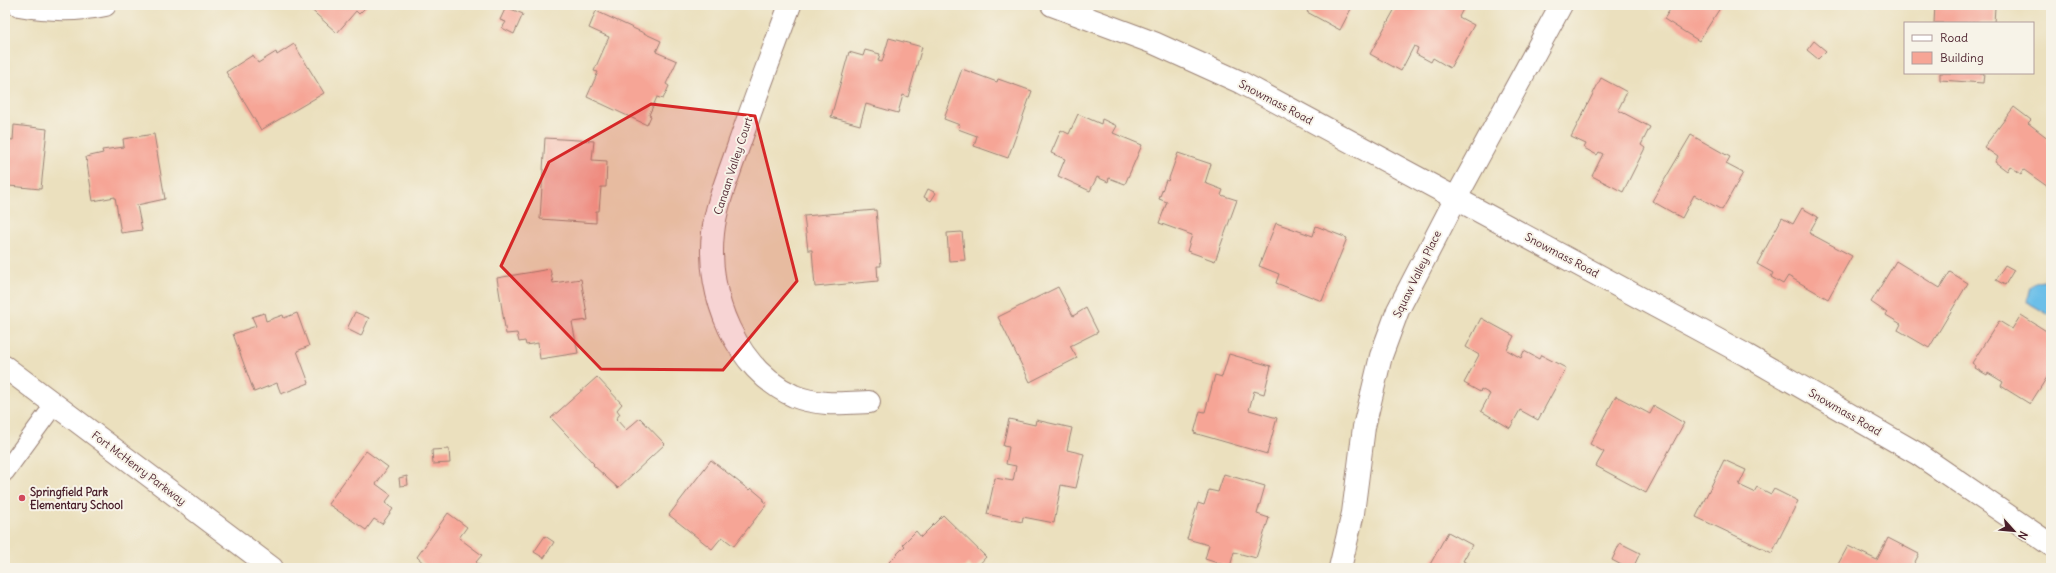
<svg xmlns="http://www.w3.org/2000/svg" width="2056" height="573" font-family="Delius,sans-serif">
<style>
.water{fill:#6cbfe8;stroke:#5b6f8a}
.building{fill:#f6a596}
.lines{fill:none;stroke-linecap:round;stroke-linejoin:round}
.service-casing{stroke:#9a8074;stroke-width:20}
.minor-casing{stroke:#9a8074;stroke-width:24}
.service{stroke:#fff;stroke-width:18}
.minor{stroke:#fff;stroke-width:22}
.marked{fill:#d62828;fill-opacity:0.2;stroke:#d62828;stroke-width:3;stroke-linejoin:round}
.poi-dot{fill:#d1495b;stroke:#f7f3e8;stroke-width:1.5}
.labels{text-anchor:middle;stroke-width:4;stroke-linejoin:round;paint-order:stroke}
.street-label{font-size:11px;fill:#4a1f2b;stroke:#f7f3e8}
.poi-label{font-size:11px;font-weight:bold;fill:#4a1f2b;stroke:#f7f3e8;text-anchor:start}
</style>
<rect width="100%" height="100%" fill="#f7f3e8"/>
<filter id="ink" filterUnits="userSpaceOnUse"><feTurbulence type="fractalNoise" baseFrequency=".025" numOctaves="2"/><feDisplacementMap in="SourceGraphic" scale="8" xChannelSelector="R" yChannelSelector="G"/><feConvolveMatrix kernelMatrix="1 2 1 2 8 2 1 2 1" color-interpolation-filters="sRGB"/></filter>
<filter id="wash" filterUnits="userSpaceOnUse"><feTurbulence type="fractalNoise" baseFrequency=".012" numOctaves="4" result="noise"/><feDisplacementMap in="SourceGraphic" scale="16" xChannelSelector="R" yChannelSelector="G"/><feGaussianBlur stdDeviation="0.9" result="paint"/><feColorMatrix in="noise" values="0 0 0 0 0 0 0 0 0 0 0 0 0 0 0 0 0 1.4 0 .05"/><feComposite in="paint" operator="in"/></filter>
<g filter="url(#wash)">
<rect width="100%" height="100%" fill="#ebe0be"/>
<path class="water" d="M2044,281L2051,285V316L2027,302C2029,289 2030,282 2044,281Z"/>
<g id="blocks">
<path class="building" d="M306,5H368L359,14L356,11L337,33Z
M1311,5H1353L1340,30L1307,12Z
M1397,5H1465L1459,17L1474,25L1450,68L1433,58L1431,62L1416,54L1418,48L1414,46L1401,71L1370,54Z
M1673,5H1722L1699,41L1664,19Z
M1935,5L1995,7L1994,23H1934Z
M506,7L523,14L514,34L502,28L506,22L500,20Z
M596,11L661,41L656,52L677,61L666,84L669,86L663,99L657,97L649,115L651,116L647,125L587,97L598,72L594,71L609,37L589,28Z
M889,38L922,47L908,97L903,95L898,113L866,104L860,125L831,117L849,52L863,56L865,50L880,54L878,61L882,62Z
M1814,41L1826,51L1818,59L1807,50Z
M294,44L324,93L261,130L226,72L253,55L258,63L276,52L277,55Z
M962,69L997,82L998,79L1032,91L1008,158L974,146L977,136L958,129L960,125L944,119Z
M1940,73H1984L1983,83L1940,80Z
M1601,78L1627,92L1618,110L1650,127L1641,145L1645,148L1623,192L1592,176L1603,154L1599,152L1597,155L1584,148L1586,144L1571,137Z
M2014,107L2031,120L2028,123L2049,139L2047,142L2051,145V189L2024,170L2021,174L2010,166L2007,171L1995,162L1998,157L1984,147Z
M1078,114L1101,124L1102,119L1117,126L1113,133L1142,145L1125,184L1109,178L1108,182L1097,177L1090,191L1058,176L1065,159L1051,153L1061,130L1069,134Z
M14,125L47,129L41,189L9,186L7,203H5V139L13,140Z
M154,134L165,199L137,205L142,230L121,233L115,197L93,201L86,157L103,153L102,150L124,147L123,139Z
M1691,135L1730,157L1726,164L1743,173L1722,210L1694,195L1682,218L1652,201Z
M545,138L594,141L592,160L607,161L606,187H601L599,211H596V223L540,219Z
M1178,153L1211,164L1205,183L1223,190L1221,195L1237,200L1215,261L1187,251L1192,235L1159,223L1167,202L1159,199L1166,180L1168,181Z
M928,189L936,193L931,201L924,197Z
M1802,208L1818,217L1809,233L1852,256L1828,299L1788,276L1783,284L1771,277L1773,273L1757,264L1782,218L1793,224Z
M876,210L881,266H877L878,281L815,287L812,250H808L804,216Z
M1276,223L1313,236L1316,226L1347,238L1322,301L1276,283L1279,274L1259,266Z
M962,232L965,260L949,261L947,233Z
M1896,261L1940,288L1950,272L1968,283L1929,348L1898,330L1901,324L1886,315L1887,313L1871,302Z
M2005,265L2014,270L2005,285L1996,280Z
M550,269L553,283L581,279L588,320L572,322L578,353L540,359L538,343L526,345L525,341L519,342L517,333L506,334L497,278Z
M1058,287L1073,316L1086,308L1098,332L1070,346L1077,358L1030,382L998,317Z
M355,312L369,318L361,336L347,329Z
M264,313L266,321L283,315L284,318L297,313L309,346L297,351L309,383L281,394L277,383L254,392L233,334L256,326L252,317Z
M2021,315L2051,334V371L2030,404L2001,386L2003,382L1988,373L1987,375L1975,368L1976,366L1972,363L1999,321L2012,329Z
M1481,318L1514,336L1507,350L1521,358L1524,351L1539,359L1541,355L1566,368L1538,420L1520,410L1510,428L1481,411L1490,394L1481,389L1480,392L1464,383L1479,355L1466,347Z
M1229,354L1271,366L1264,394L1254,391L1249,410L1277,418L1267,454L1194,433L1200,411L1205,412L1215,375L1222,377Z
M597,377L622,404L617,410L620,414L616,419L626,430L640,418L665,444L618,488L593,465L594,464L551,418Z
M1616,396L1650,414L1654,406L1684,423L1646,493L1596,466L1604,452L1590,444Z
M1009,419L1035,425L1036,420L1072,428L1067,450L1084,454L1076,488L1061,485L1054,523L1023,517L1022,522L987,514L995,478L1013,481L1016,466L1006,464L1009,447L1003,446Z
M449,449L450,463L433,464L432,450Z
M366,451L388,467L376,484L391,495L385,503L393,509L382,524L374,519L366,530L328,504Z
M711,460L749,490L751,488L764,499L763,501L767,504L734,546L722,537L712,549L669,515Z
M1724,460L1746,470L1739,485L1754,492L1757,487L1771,494L1774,489L1798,501L1772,553L1696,517Z
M1224,474L1265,486L1257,514L1269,518L1256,558L1234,552L1230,567L1205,559L1209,545L1187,539L1198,503L1204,505L1209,490L1218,492Z
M407,476L408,485L400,486L399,478Z
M448,513L467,527L459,538L482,555L476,562L483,568H429L417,557Z
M943,515L986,557L976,568H972L968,564L964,568H895L889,562L905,546L903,544L916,531L921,537Z
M1448,532L1472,545L1463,561L1476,568H1428Z
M545,536L554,542L544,558L534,552Z
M1888,538L1919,554L1912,568H1836L1848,546L1877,560Z
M1620,543L1640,553L1633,568H1627L1612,560Z"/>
</g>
</g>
<g filter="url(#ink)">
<use href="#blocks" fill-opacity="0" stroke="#9a8074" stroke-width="1"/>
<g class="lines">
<defs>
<path id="service" d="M5,472L54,405"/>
<path id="minor" d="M19,5C47,10 77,11 105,5
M790,5C772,53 754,101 737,150C728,177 716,204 713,233C706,295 736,370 794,396C818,406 844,403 869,402
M1052,5L1154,43L1240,82L1746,355L1918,454L2051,545
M5,367L272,568
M1340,568L1353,513L1364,427L1381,356L1398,310L1456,198L1561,5"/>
</defs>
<use href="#service" class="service-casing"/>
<use href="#minor" class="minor-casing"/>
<use href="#service" class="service"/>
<use href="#minor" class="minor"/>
</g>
</g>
<path class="marked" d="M651,104L755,116L797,281L723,370L601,369L501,266L549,162Z"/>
<circle class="poi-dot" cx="22" cy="498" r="4"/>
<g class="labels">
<g class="street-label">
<text transform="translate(1276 102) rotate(28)" y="4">Snowmass Road</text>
<text transform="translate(733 166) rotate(-72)" y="4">Canaan Valley Court</text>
<text transform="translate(1562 255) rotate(28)" y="4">Snowmass Road</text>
<text transform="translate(1417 274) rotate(-64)" y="4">Squaw Valley Place</text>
<text transform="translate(1845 412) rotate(30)" y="4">Snowmass Road</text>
<text transform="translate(139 468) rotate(37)" y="4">Fort McHenry Parkway</text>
</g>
<g class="poi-label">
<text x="30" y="496">Springfield Park<tspan x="30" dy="13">Elementary School</tspan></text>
</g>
</g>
<rect width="2056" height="573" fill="none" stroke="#f7f3e8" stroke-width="20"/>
<rect x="1904" y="22" width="130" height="52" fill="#f7f3e8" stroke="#b29e9c"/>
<rect x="1912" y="35" width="20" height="6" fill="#ffffff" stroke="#b29e9c"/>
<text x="1940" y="42" font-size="12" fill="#4a1f2b">Road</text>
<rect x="1912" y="52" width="20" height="12" fill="#f6a596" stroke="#b29e9c"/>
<text x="1940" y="62" font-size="12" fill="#4a1f2b">Building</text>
<g transform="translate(2014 531) rotate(117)" stroke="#f7f3e8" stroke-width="3" paint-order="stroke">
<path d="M0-3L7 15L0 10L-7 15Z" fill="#4a1f2b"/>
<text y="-6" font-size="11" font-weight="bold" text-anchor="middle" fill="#4a1f2b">N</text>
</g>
</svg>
